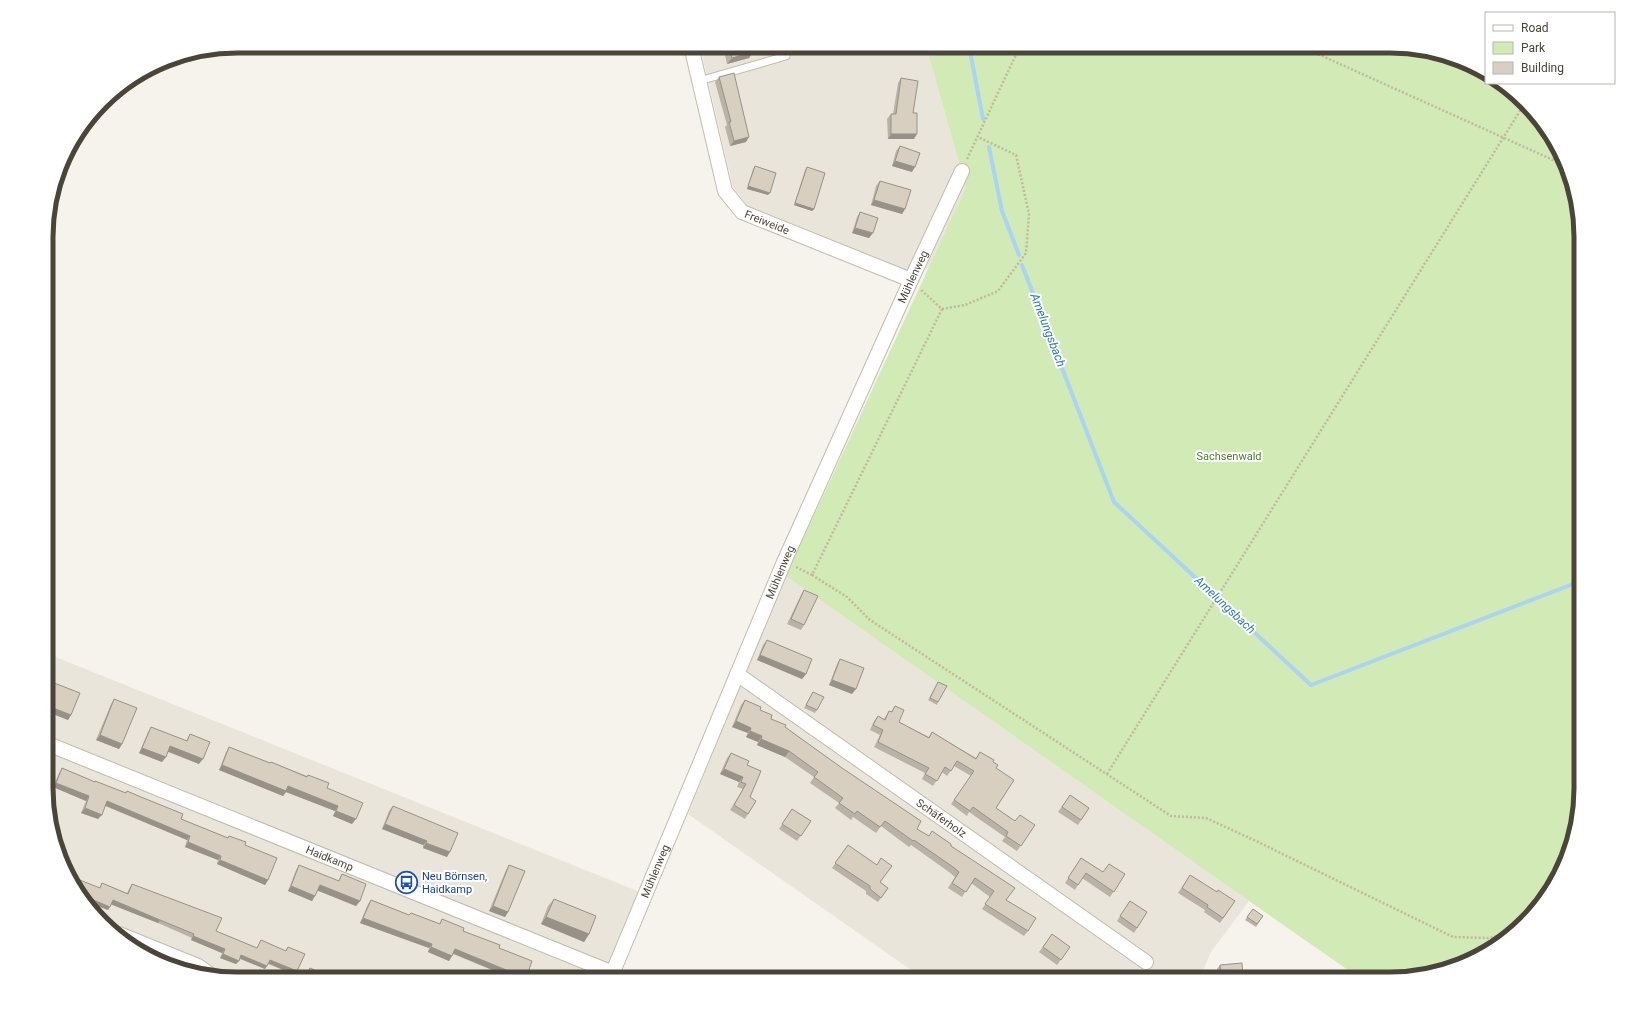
<svg xmlns="http://www.w3.org/2000/svg" width="1627" height="1025" font-family="Roboto,sans-serif">
<style>
.residential{fill:#eae5da}
.green{fill:#d2eab5}
.lines{fill:none;stroke-linecap:round;stroke-linejoin:round}
.stream{stroke:#a9d4f2;stroke-width:4}
.lane-casing{stroke:#c2bbae;stroke-width:9}
.street-casing{stroke:#c2bbae;stroke-width:16}
.path{stroke:#c4b79f;stroke-width:2.5;stroke-dasharray:2 2;stroke-linecap:butt}
.lane{stroke:#fff;stroke-width:7}
.street{stroke:#fff;stroke-width:14}
.wall{fill:#bab2a6}
.shaded-wall{fill:#979187}
.building{fill:#d8cfc1;stroke:#979187}
.labels{text-anchor:middle;stroke-width:4;stroke-linejoin:round;paint-order:stroke}
.street-label{font-size:11px;fill:#4b4439;stroke:#fff}
.park-label{font-size:11px;fill:#4a7f2a;stroke:#fff}
.transit-label{font-size:11px;fill:#164399;stroke:#fff;text-anchor:start}
.water-label{font-size:12px;font-style:italic;fill:#2e7ab2;stroke:#fff}
.rim{fill:none;stroke:#4b4439;stroke-width:5}
</style>
<rect width="100%" height="100%" fill="#f6f3ec"/>
<path class="residential" d="M700,46H926L966,187L929,268L912,272L751,210L733,187Z
M786,576L1249,901L1211,952L1199,979H924L688,814Z
M48,654L640,892L602,979H237L187,972L131,947L78,894L48,813Z"/>
<path class="green" d="M926,46H1390L1440,53L1486,73V83H1501L1556,142L1581,225V800L1571,849L1549,894L1485,954L1402,979H1361L1249,901L786,576L966,187Z"/>
<g class="lines">
<path class="stream" d="M969,46L983,119
M989,147L1002,211L1019,255
M1022,265L1114,502L1311,685L1581,581"/>
<defs>
<path id="lane" d="M699,81L786,56"/>
<g id="street">
<path id="s1" d="M691,46L725,191L742,212L911,280"/>
<path id="s2" d="M737,674L1146,962"/>
<path id="s3" d="M48,744L613,973"/>
<path d="M119,934L198,966L212,976"/>
<path id="s4" d="M610,979L784,562L911,280L962,171"/>
</g>
</defs>
<use href="#lane" class="lane-casing"/>
<use href="#street" class="street-casing"/>
<path class="path" d="M1300,46L1562,164
M967,159L1020,46
M942,309L965,305L998,291L1026,253L1029,214L1016,155L978,137
M796,567L812,575L942,309L920,289
M812,575L847,597L870,620L1171,816L1206,818L1256,841L1453,937L1489,938L1506,934
M1107,774L1523,106"/>
<use href="#lane" class="lane"/>
<use href="#street" class="street"/>
</g>
<path class="wall" d="M723,46H751L753,52L749,58L727,64Z
M719,77L746,142L730,146L725,127L727,125L715,82Z
M901,78L913,113L914,139H888L887,119L891,114H893L898,83Z
M900,146L912,172L892,166L896,151Z
M755,166L768,195L747,189L753,169Z
M807,167L814,209L812,211L794,205L805,170Z
M880,181L905,209L902,214L871,205L876,186Z
M860,212L869,238L852,233L857,217Z
M804,590V625L801,630L787,624L801,595Z
M767,640L806,674L802,679L757,660L763,645Z
M840,659L852,694L829,685L837,664Z
M938,682V702L937,705L928,700Z
M54,683L71,715L68,720L48,712V696L51,688Z
M813,692L817,710L815,713L804,708Z
M114,699L122,744L119,749L96,740L111,704Z
M745,700L760,710L771,719L785,727L917,829L929,836L951,846L1006,900L1028,931L1024,936L982,909L990,897L971,883L962,897L948,888L955,877L949,872L911,845L909,847L881,826L876,833L853,817L851,820L835,808L839,803L810,783L814,777L785,757L757,745L758,742L746,737L748,733L732,727L741,705Z
M895,706L899,722L929,737L932,732L976,758L980,752L993,762L996,768V808L1015,821L1035,825L1017,851L1002,841L1005,837L969,812L967,816L951,804L971,776L954,766L947,776L942,772L933,786L922,779L925,773L874,747L880,735L870,730L874,721L878,716L884,719L889,711L891,712Z
M151,727L186,741L190,734L199,764L168,752L166,757L162,762L139,753L148,732Z
M229,747L270,763L271,762L307,776L308,775L327,788L352,824L333,816L335,811L286,792L283,796L219,770L226,752Z
M731,753L747,765L750,797L748,814L745,819L730,810L743,789L737,787L739,782L720,774L727,758Z
M62,768L95,782L126,793L127,791L181,819L228,838L229,836L245,845L268,880L265,885L217,864L218,860L185,847L187,840L105,806L98,819L81,813L86,801L53,787L59,773Z
M1070,795L1089,808L1078,825L1058,812Z
M393,806L447,857L423,848V845L382,829L389,811Z
M792,809L811,821L797,841L779,829Z
M848,845L880,882L888,888L878,902L866,894V891L832,868Z
M1081,858L1103,872L1125,874L1110,897L1082,878L1075,890L1065,883Z
M299,865L338,881L342,874L360,901L356,906L317,890L312,901L288,891L296,870Z
M509,865L508,912L505,917L489,911L506,870Z
M1190,875L1217,892L1235,901L1220,923L1204,912L1205,910L1178,893Z
M102,883L127,893L130,887L132,884L216,931L257,948L261,940L285,951L288,947L297,971L295,975L268,964L265,969L240,959L236,964L220,958L222,953L191,940L192,938L158,923L111,904L108,910L85,901L78,894L99,888Z
M554,899L589,934L584,942L541,924L548,906Z
M371,900L409,915L411,913L439,924L442,919L463,931L499,948L514,979L453,954L449,961L428,952L429,948L360,923L368,904Z
M1130,901L1147,912L1134,933L1117,921Z
M1253,909L1263,916L1256,927L1245,920Z
M1052,934L1070,947L1057,965L1039,952Z
M1220,965L1243,979H1217V969Z
M310,968L335,979H304L308,972Z"/>
<path class="shaded-wall" d="M753,52L749,58L727,64L732,58Z
M891,134H917L914,139H888Z
M749,137L746,142L730,146L734,141Z
M895,161L915,167L912,172L892,166Z
M748,186L770,193L768,195L747,189Z
M874,200L905,209L902,214L871,205Z
M795,203L814,209L812,211L794,205Z
M855,228L873,233L869,238L852,233Z
M760,655L806,674L802,679L757,660Z
M832,680L856,689L852,694L829,685Z
M48,706L71,715L68,720L48,712Z
M736,721L751,728L748,733L732,727Z
M750,731L762,736L758,742L746,737Z
M100,735L122,744L119,749L96,740Z
M761,739L789,751L785,757L757,745Z
M170,746L203,759L199,764L167,751Z
M142,748L166,757L162,762L139,753Z
M222,765L288,786L338,806L335,811L286,792L283,796L219,770Z
M724,769L743,777L739,782L720,774Z
M56,783L89,796L86,801L53,787Z
M107,801L190,836L187,840L104,805Z
M85,808L102,815L98,819L81,813Z
M336,811L356,819L352,824L333,816Z
M385,824L427,841L423,845L382,829Z
M188,842L221,856L218,860L185,847Z
M426,843L450,852L447,857L423,848Z
M220,860L268,880L265,885L217,864Z
M320,885L360,901L356,906L316,890Z
M291,886L315,896L312,901L288,891Z
M84,896L110,907L108,910L85,901L83,899Z
M113,900L160,920L158,923L110,904Z
M493,906L508,912L505,917L489,911Z
M546,917L589,934L584,942L541,924Z
M363,918L432,944L429,948L360,923Z
M193,936L225,949L222,953L191,940Z
M431,947L452,956L449,961L428,952Z
M455,949L526,978L525,979H514L452,953Z
M223,954L239,961L236,964L220,958Z
M241,955L267,966L265,969L239,958Z
M270,960L297,971L295,975L268,963Z"/>
<path class="building" d="M729,46H751L753,52L732,58Z
M734,73L749,137L734,141L729,122H731L719,77Z
M901,78L918,81L913,113H917V134H891V114H896Z
M900,146L920,153L915,167L895,161Z
M755,166L776,173L770,193L748,186Z
M807,167L825,173L814,209L795,203Z
M880,181L911,190L905,209L874,200Z
M860,212L878,218L873,233L855,228Z
M804,590L818,596L804,625L791,619Z
M767,640L812,659L806,674L760,655Z
M840,659L864,668L856,689L832,680Z
M938,682L947,686L938,702L930,698Z
M54,683L80,693L71,715L48,706V700Z
M813,692L824,697L817,710L806,705Z
M114,699L137,708L122,744L100,735Z
M745,700L761,707L760,710L772,715L771,719L786,725L785,727L842,768L921,821L917,829L929,836L932,831L951,844V846L1015,888L1006,900L1036,918L1028,931L985,904L994,891L975,878L966,892L952,883L959,872L953,867L914,840L913,841L885,821L880,827L857,811L855,814L839,803L843,798L814,777L818,772L789,751L761,739L762,736L750,731L751,728L736,721Z
M895,706L904,710L899,722L929,738L932,732L976,759L980,752L994,760L993,762L998,765L996,768L1014,780L996,808L1015,821L1020,815L1035,825L1021,846L1006,836L1008,832L973,807L970,811L954,800L974,771L957,761L951,771L945,767L937,781L925,774L929,768L878,742L883,730L873,725L878,716L885,720L889,711L892,712Z
M151,727L187,741L190,734L210,742L203,759L170,746L166,757L142,748Z
M229,747L270,763L271,762L307,777L308,775L329,783L327,788L363,803L356,819L336,811L338,806L288,786L286,791L222,765Z
M731,753L749,761L747,765L761,771L750,797L756,801L748,814L734,805L746,784L741,782L743,777L724,769Z
M62,768L95,782V781L126,793L127,791L141,797L183,814L181,819L228,838L229,836L246,842L245,845L277,858L268,880L220,860L221,856L188,842L190,836L107,801L102,815L85,808L89,796L56,783Z
M1070,795L1089,808L1081,820L1062,807Z
M393,806L458,833L450,852L426,843L427,841L385,824Z
M792,809L811,821L801,836L782,824Z
M848,845L877,865L881,858L892,866L880,882L888,888L881,898L870,889V886L835,863Z
M1081,858L1103,872L1109,864L1125,874L1114,892L1086,873L1078,885L1068,878Z
M299,865L339,881L342,874L366,884L360,901L320,885L315,896L291,886Z
M509,865L525,871L508,912L493,906Z
M1190,875L1217,892L1218,890L1235,901L1223,918L1207,907L1208,905L1182,888Z
M72,877L100,888L102,883L128,894L132,884L222,918L216,931L257,948L261,940L286,951L288,947L305,954L297,971L270,960L267,966L241,955L239,961L223,954L225,949L193,936L194,934L160,920L113,900L110,907L84,896L83,899L78,894Z
M554,899L596,916L589,934L546,917Z
M371,900L409,915L411,913L440,924L442,919L464,928L463,931L500,945L499,948L532,961L526,978L455,949L452,956L431,947L432,944L363,918Z
M1130,901L1147,912L1137,928L1120,916Z
M1253,909L1263,916L1257,924L1247,917Z
M1052,934L1070,947L1061,960L1043,947Z
M124,940L179,963L177,968L131,947Z
M1242,963L1243,979H1221L1220,965Z
M310,968L335,979H305Z
M340,971L360,979H337Z
M1083,974L1091,979H1080Z
M1120,974L1126,979H1117Z
M1067,975L1072,979H1065Z"/>
<defs>
<symbol id="bus-ring" viewBox="-11 -11 22 22"><circle r="9.5" fill="#fff" stroke="#1a4fb4" stroke-width="1.5"/><path d="M-5-6H5V4H4V6H2V4H-2V6H-4V4H-5ZM-3.5-4V0h7V-4ZM-3.5 1.2v1.5H-2V1.2ZM2 1.2v1.5H3.5V1.2Z" fill="#1a4fb4"/></symbol>
</defs>
<g fill-rule="evenodd">
<use href="#bus-ring" x="394" y="870" width="25" height="25"/>
</g>
<g class="labels">
<g class="street-label">
<text dy="4" stroke="none"><textPath href="#s1" startOffset="203">Freiweide</textPath></text>
<text dy="4" stroke="none"><textPath href="#s4" startOffset="765">Mühlenweg</textPath></text>
<text dy="4" stroke="none"><textPath href="#s4" startOffset="441">Mühlenweg</textPath></text>
<text dy="4" stroke="none"><textPath href="#s2" startOffset="250">Schäferholz</textPath></text>
<text dy="4" stroke="none"><textPath href="#s3" startOffset="304">Haidkamp</textPath></text>
<text dy="4" stroke="none"><textPath href="#s4" startOffset="117">Mühlenweg</textPath></text>
</g>
<g class="park-label">
<text x="1229" y="460">Sachsenwald</text>
</g>
<g class="transit-label">
<text x="422" y="880">Neu Börnsen,<tspan x="422" dy="13">Haidkamp</tspan></text>
</g>
<g class="water-label">
<text transform="translate(1048 330) rotate(69)" y="4">Amelungsbach</text>
<text transform="translate(1225 605) rotate(43)" y="4">Amelungsbach</text>
</g>
</g>
<path d="M0 0H1627V1025H0ZM237 53H1390A184 184 0 0 1 1574 237V788A184 184 0 0 1 1390 972H237A184 184 0 0 1 53 788V237A184 184 0 0 1 237 53Z" fill="#fff" fill-rule="evenodd"/>
<path class="rim" d="M237 53H1390A184 184 0 0 1 1574 237V788A184 184 0 0 1 1390 972H237A184 184 0 0 1 53 788V237A184 184 0 0 1 237 53Z"/>
<rect x="1485" y="12" width="130" height="72" fill="#ffffff" stroke="#b7b4b0"/>
<rect x="1493" y="25" width="20" height="6" fill="#ffffff" stroke="#b7b4b0"/>
<text x="1521" y="32" font-size="12" fill="#4b4439">Road</text>
<rect x="1493" y="42" width="20" height="12" fill="#d2eab5" stroke="#b7b4b0"/>
<text x="1521" y="52" font-size="12" fill="#4b4439">Park</text>
<rect x="1493" y="62" width="20" height="12" fill="#d8cfc1" stroke="#b7b4b0"/>
<text x="1521" y="72" font-size="12" fill="#4b4439">Building</text>
</svg>
